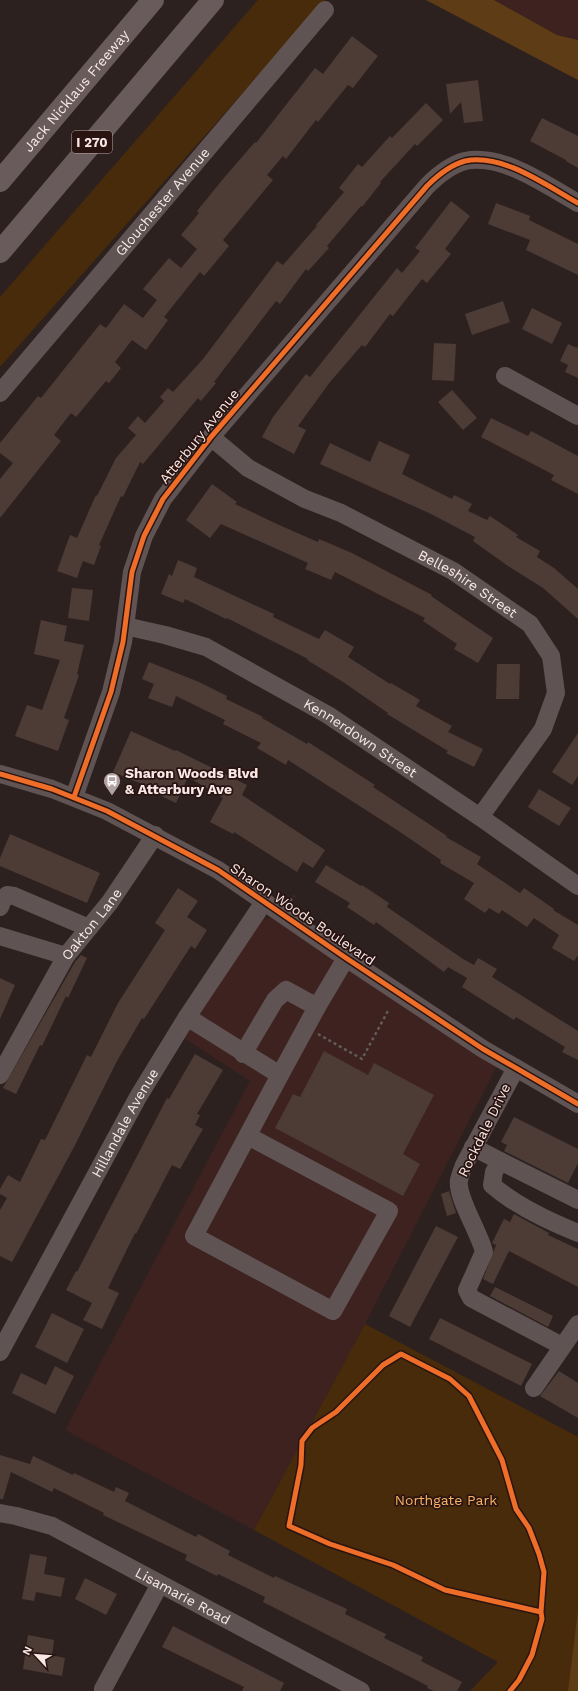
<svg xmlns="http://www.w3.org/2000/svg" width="578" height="1691" font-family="'Work Sans',sans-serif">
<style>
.built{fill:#3d221f}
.green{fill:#472b0b}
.forest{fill:#5d3c16}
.building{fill:#4d3b35}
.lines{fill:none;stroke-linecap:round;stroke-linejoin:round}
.path{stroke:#645c5a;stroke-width:2.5;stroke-dasharray:3 3;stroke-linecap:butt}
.minor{stroke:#5f5453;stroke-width:18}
.highway{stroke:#695b5c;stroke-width:22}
.cycleway-casing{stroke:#291411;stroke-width:8}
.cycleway{stroke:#ee6e29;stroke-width:5}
.labels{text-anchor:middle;stroke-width:3.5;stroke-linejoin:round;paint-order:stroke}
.shield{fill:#291411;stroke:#baa8a6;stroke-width:1}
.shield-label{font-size:13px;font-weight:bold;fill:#f8e8e6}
.street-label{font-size:14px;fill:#f8e8e6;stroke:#291411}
.poi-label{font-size:14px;font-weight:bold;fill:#f8e8e6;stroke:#291411;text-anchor:start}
.park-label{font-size:14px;fill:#f9b164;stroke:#291411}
</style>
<rect width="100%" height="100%" fill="#2d2120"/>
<path class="built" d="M494,0H578V40L557,35Z
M279,913L500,1060L365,1324L254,1530L65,1430L250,1081L181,1036L260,922Z"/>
<path class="green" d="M258,0H325L0,367V297Z
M365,1324L578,1437V1691H470L498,1662L254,1530Z"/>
<path class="forest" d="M426,0H494L557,35L578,40V80Z
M578,1610V1691H568Z"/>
<path class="building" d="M352,36L378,56L353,88L348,85L318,122L316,120L286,159L283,156L267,175L273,180L223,240L229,246L204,276L200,272L164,317L168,320L146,350L132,340L115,362L121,368L109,383L106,381L76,417L71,413L54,435L61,441L0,518V479L13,463L0,453V443L38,396L41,398L100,324L106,328L124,304L143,318L157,300L143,289L169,258L181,268L197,249L181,235L199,213L197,211L223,179L255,142L256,143L315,68L323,74Z
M478,80L483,121L464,123L461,102L450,114L446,84Z
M426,103L443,120L417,146L415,144L380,182L381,183L362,207L361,206L327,246L329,248L308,271L306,269L280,304L276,301L214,382L216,383L201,401L198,398L143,464L140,462L123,497L121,496L99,545L101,546L94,565L83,561L77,578L57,571L70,535L77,538L96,495L97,496L116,458L136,435L128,428L138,416L145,423L164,401L160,397L168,388L173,392L203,359L277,261L283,265L317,226L316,225L344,192L339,188L358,164L362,167L390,136L392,138Z
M542,118L578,136V168L566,161V160L530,141Z
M451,201L470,216L445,249L451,254L427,283L422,279L393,316L390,314L365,347L362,345L330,382L298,426L306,430L294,454L262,437L273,417L306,374L310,377L397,268L402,273L420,251L415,248Z
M496,203L530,216L529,220L578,244V275L526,250L530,240L488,224Z
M503,301L510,322L472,335L465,314Z
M532,308L562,323L552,344L522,329Z
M434,343L456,344L454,381L432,380Z
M568,344L577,348L578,345V378L565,372L568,365L560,361Z
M452,390L477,418L463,430L438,402Z
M491,418L528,436L531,431L578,456V494L551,480L554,475L481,437Z
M379,441L410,455L402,474L452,499L454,495L472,504L468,511L487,520L490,516L518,535L516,537L540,551L537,557L554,568L578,589V619L543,588L508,566L473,541L475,537L429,513L320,464L330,443L370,462Z
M212,484L237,502L235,504L279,525L318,542L319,539L352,553L432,595L431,596L493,638L478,663L454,649L457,644L423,621L425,618L335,572L331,580L305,569L308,563L221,524L210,538L186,520Z
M178,560L197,568L194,577L274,614L273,617L319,639L325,630L354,647L348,657L390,684L391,683L420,700L416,706L452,726L448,732L483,749L474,767L446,753L448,751L387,714L388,713L343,682L307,660L308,659L227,618L226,619L185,599L183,603L161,594L169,574L172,576Z
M72,588L93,590L89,621L68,618Z
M41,620L67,626L64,641L84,645L77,674L79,675L64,718L69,720L58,751L15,736L27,705L42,710L60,660L34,654Z
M149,662L199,682L227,696L226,699L263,717L262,718L307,744L308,742L375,785L373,787L447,836L446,837L481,857L477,864L520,893L524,888L554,909L553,910L578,925V955L574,961L552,948L559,935L534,918L527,927L502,910L499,914L489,908L485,913L464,899L474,883L440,863L441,860L397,830L288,760L286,765L257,748L261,743L223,724L225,720L176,696L172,707L148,698L154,684L142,679Z
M497,664H520L519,699H496Z
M131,731L175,751L176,750L247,785L242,795L325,850L313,868L303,862L297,872L234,832L233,834L210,822L223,798L188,777L176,803L155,793L156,790L113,772Z
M578,733V776L572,785L552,772Z
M539,789L571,808L559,826L528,807Z
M10,834L100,873L87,903L0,866V858Z
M326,865L361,886L362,885L389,903L387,907L463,959L474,965L478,958L497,969L492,977L578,1031V1060L562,1052L565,1047L516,1017L514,1020L462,987L467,978L448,967L444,972L376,922L374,925L347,907L350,903L315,882Z
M178,888L198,901L187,917L207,930L195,949L191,946L144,1019L142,1018L117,1061L74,1147L12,1262L0,1256V1210L7,1198L0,1194V1189L8,1175L20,1182L41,1139L45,1140L87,1055L91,1057L118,1003L165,930L155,923Z
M81,955L87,958L68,998L66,996L42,1046L40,1045L16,1094L3,1088L75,962Z
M0,978L15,985L0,1019Z
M324,1051L368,1075L374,1063L434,1095L403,1154L420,1164L403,1196L275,1128L293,1094L300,1097Z
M195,1054L223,1070L197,1114L200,1115L195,1125L203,1129L180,1169L172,1165L136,1234L135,1233L108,1288L119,1293L102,1329L83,1320L92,1303L66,1290L76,1271L77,1272L167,1098L169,1099Z
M514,1117L578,1149V1163L568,1183L504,1151L507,1145L501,1142Z
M449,1191L456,1213L447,1216L441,1194Z
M514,1214L549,1233L548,1235L578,1249V1287L509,1251L493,1284L483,1279L496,1245L492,1243L504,1219L510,1222Z
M436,1226L458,1237L410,1327L389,1316Z
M495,1287L553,1316L548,1327L490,1296Z
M52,1313L84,1329L67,1363L35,1347Z
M440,1318L532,1364L521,1386L429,1339Z
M55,1366L74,1376L55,1414L12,1393L21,1373L46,1385Z
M559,1371L578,1383V1418L540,1396Z
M0,1455L30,1464L33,1456L73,1475L74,1473L114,1492L116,1487L129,1493L125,1501L196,1537L198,1534L230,1551L228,1555L274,1578L275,1576L347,1609L345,1614L386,1634L384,1638L423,1657L421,1661L462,1682L457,1691H434L427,1688L428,1686L263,1602L265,1597L218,1574L217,1576L185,1560L187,1555L103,1515L104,1513L54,1488L52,1492L11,1472L3,1499H0Z
M30,1554L47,1557L44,1574L65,1578L61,1597L36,1592L34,1601L22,1599Z
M85,1578L117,1594L106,1615L75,1599Z
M173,1626L284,1683L280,1691H242L244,1687L162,1647Z
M28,1635L54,1640L52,1655L65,1658L62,1676L23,1669Z"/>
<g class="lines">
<path class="path" d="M290,901L294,896
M318,1034L362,1059L389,1009"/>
<g class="minor">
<path d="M505,376L578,416"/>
<path id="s1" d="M0,393L325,10"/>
<path id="s2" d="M211,437L248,468L305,499L341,513L453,571L530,624L551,656L556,693L543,729L480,817"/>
<path id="s3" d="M125,626L165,635L206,647L328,715L480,817L578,886"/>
<path d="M0,774L52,789L107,811L218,870L346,958L483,1049L578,1104"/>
<path d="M74,797L111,692L123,642L132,572L144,536L163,499L211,437L427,186C438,175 450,165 465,161C503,153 547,186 578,203"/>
<path d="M0,907L3,899L7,895L14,896L89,928"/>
<path d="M0,936L66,956"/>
<path d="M187,1017L280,1075L194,1236L333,1311L389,1211L248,1136"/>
<path d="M243,1054L275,1000L286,990L317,1007L346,958"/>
<path d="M516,1068L464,1165C462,1170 460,1176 459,1180C456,1197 480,1233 484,1252L467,1290L471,1298L562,1346"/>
<path id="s4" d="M0,1075L66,956L110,902L155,835"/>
<path d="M280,1075L317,1007"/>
<path d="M473,1147L500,1161L494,1172L492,1185C516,1206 548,1221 578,1233"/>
<path d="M500,1161L578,1200"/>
<path id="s5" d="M0,1352L138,1097L187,1017L264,902"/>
<path d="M534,1388L578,1324"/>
<path id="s6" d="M0,1513L16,1516L52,1526L361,1691"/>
<path d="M103,1689L160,1584"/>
</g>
<g class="highway">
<path id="s7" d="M0,181L153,0"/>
<path d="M0,252L213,0"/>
</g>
<defs>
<path id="cycleway" d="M0,774L52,789L107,811L218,870L346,958L483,1049L578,1104
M74,797L111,692L123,642L132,572L144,536L163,499L211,437L427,186C438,175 450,165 465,161C503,153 547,186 578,203
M510,1691L519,1680L532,1655L542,1619L541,1612L544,1572L539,1554L529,1528L516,1509L502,1460L469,1396L450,1379L401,1354L383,1365L336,1412L312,1428L302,1441L301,1465L289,1526L330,1544L393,1565L445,1590L541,1612"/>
</defs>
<use href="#cycleway" class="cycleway-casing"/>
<use href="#cycleway" class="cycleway"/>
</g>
<defs>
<symbol id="bus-pin" viewBox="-11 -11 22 30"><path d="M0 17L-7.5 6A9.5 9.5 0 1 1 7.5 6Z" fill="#b1a2a1" stroke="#291411"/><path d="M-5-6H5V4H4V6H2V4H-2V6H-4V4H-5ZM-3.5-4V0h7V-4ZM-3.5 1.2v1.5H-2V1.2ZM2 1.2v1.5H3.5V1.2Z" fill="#fff"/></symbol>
</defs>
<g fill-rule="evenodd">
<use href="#bus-pin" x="102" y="771" width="20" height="27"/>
</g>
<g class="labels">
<rect class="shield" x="72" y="131" width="40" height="22" rx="3"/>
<g class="shield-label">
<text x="92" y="147">I 270</text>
</g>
<g class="street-label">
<text dy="5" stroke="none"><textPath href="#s7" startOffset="118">Jack Nicklaus Freeway</textPath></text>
<text dy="5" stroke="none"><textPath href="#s1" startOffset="251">Glouchester Avenue</textPath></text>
<text transform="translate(199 436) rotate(-51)" y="5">Atterbury Avenue</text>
<text dy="5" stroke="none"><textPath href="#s2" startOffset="297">Belleshire Street</textPath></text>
<text dy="5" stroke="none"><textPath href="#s3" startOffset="263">Kennerdown Street</textPath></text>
<text transform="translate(303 914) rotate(34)" y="5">Sharon Woods Boulevard</text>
<text dy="5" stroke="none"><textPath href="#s4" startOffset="177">Oakton Lane</textPath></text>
<text dy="5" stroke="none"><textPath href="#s5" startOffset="261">Hillandale Avenue</textPath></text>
<text transform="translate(484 1130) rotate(-64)" y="5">Rockdale Drive</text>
<text dy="5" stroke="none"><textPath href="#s6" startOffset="202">Lisamarie Road</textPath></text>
</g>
<g class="poi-label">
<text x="125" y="778">Sharon Woods Blvd<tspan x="125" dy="16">&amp; Atterbury Ave</tspan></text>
</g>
<g class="park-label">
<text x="446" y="1505">Northgate Park</text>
</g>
</g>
<g transform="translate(36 1655) rotate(296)" stroke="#291411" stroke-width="3" paint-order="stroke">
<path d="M0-3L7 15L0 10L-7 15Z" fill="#f8e8e6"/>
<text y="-6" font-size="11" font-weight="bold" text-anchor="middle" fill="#f8e8e6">N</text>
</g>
</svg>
